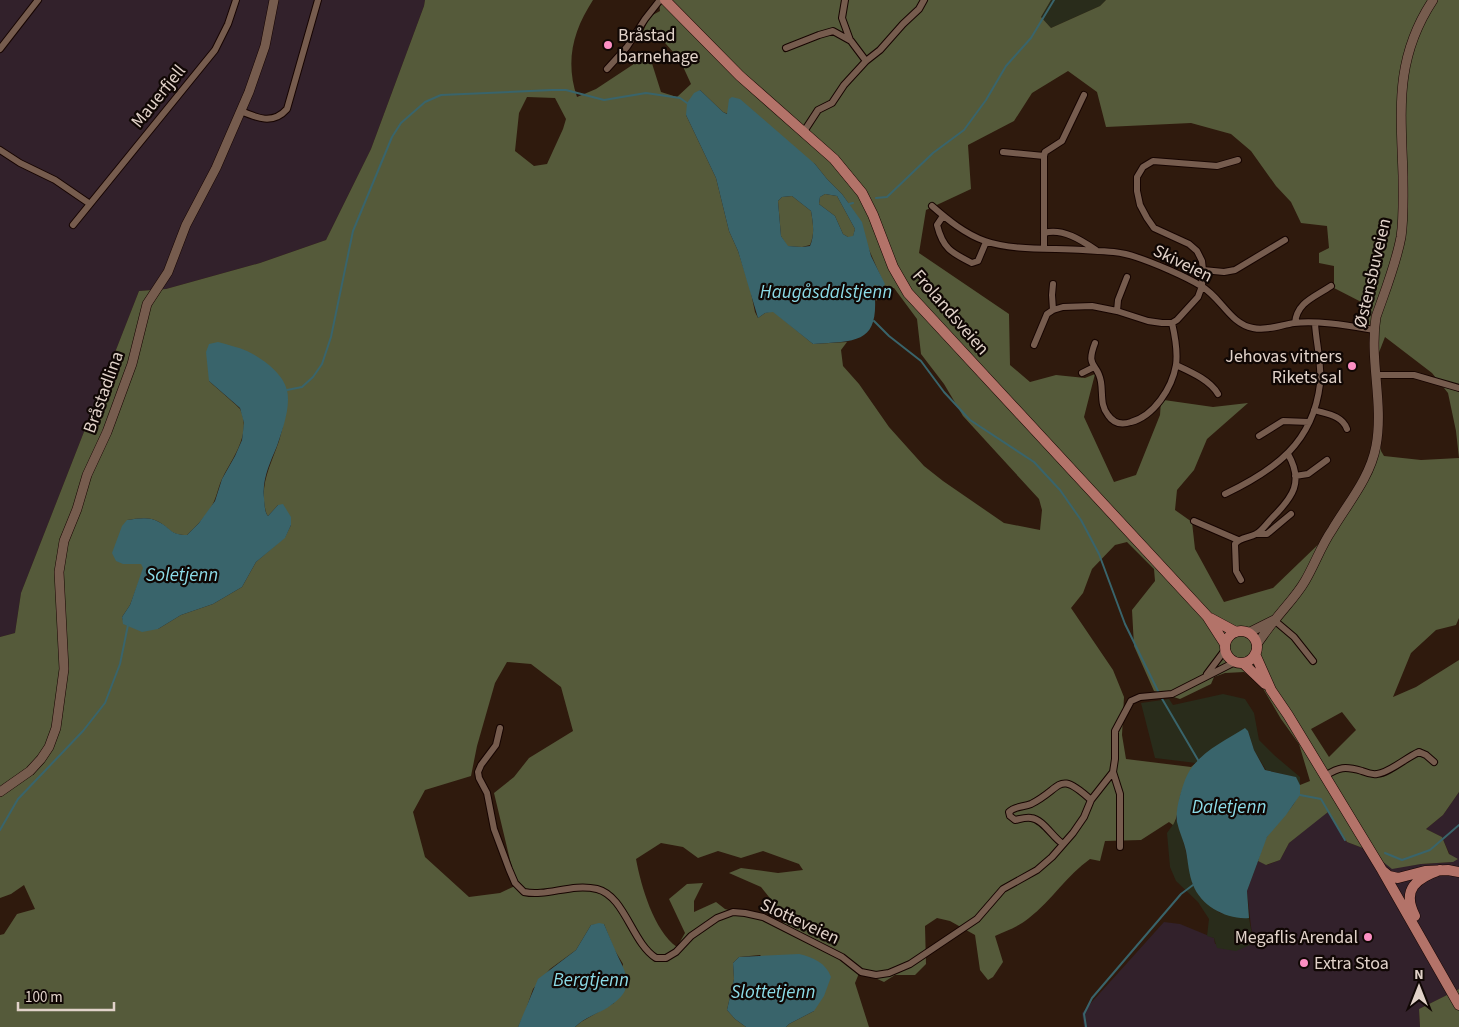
<svg xmlns="http://www.w3.org/2000/svg" width="1459" height="1027" font-family="'Source Sans 3',sans-serif">
<style>
.commercial{fill:#32212b}
.green{fill:#292c1b}
.forest{fill:#555a3a;fill-rule:evenodd}
.water{fill:#39646b;fill-rule:evenodd}
.lines{fill:none;stroke-linecap:round;stroke-linejoin:round}
.stream{stroke:#39646b;stroke-width:2}
.minor-casing{stroke:#160400;stroke-width:8}
.secondary-casing{stroke:#160400;stroke-width:10}
.primary-casing{stroke:#160400;stroke-width:11}
.minor{stroke:#765c4e;stroke-width:6}
.secondary{stroke:#765c4e;stroke-width:9}
.primary{stroke:#b37369;stroke-width:10}
.poi-dot{fill:#fc8fc3;stroke:#100704;stroke-width:2}
.labels{text-anchor:middle;stroke-width:4.5;stroke-linejoin:round;paint-order:stroke}
.poi-label{font-size:18px;fill:#e1d2c9;stroke:#100704;text-anchor:start}
.street-label{font-size:18px;fill:#e1d2c9;stroke:#100704}
.water-label{font-size:19px;font-style:italic;fill:#8cdbe7;stroke:#100704}
</style>
<rect width="100%" height="100%" fill="#2f1a0d"/>
<path class="commercial" d="M0,0H425L424,6L371,149L326,240L260,263L166,289L139,291L21,593L15,633L0,637Z
M1459,792V989L1419,1009L1420,1027H1084L1082,1013L1164,922L1180,924L1214,938L1215,944L1252,935L1247,891L1258,861L1267,865L1280,860L1289,843L1328,811L1347,842L1368,850L1392,868L1421,864L1453,862L1442,837L1426,829L1443,815Z"/>
<path class="green" d="M1051,0H1106L1100,6L1051,28L1041,17Z
M1223,694L1245,699L1254,713L1259,740L1274,755L1300,777V785L1295,777L1266,770L1254,750L1248,731L1198,760L1196,763L1155,758L1141,703L1169,699L1173,705Z
M1177,819L1185,848L1193,885L1200,897L1220,913L1249,918L1252,935L1250,945L1236,951L1217,948L1214,938L1207,936L1209,919L1198,902L1176,881L1170,867L1167,833Z"/>
<path class="forest" d="M425,0H593C573,31 565,61 577,97L596,89L649,54L661,92L677,97L691,84L680,60L659,36L643,32L649,17L660,11L659,0H1051L1041,17L1051,28L1100,6L1106,0H1459V618L1456,625L1436,630L1411,653L1393,697L1416,687L1459,660V792L1443,815L1426,829L1442,837L1449,854L1458,859L1453,862L1421,864L1392,869L1368,850L1347,842L1328,812L1289,843L1280,860L1266,865L1258,861C1260,853 1263,845 1266,838C1277,819 1299,808 1300,785L1310,781L1299,744L1281,719L1261,685L1244,672L1225,673L1214,677L1211,684L1180,699L1154,691L1134,646L1132,610L1155,581L1154,569L1127,542L1115,545L1092,569L1083,593L1071,608L1113,670L1124,697L1122,735L1126,759L1191,767L1196,763C1189,774 1184,784 1180,797C1178,807 1178,817 1173,825L1169,822L1141,840L1105,841L1100,861L1090,859C1067,875 1052,900 1029,918C1020,926 1006,931 995,936L1003,962L993,977L988,980L980,970L975,935L950,921L937,918L925,926L926,964L915,975H895L884,982L860,971L855,983L869,1027H786L789,1024L814,1011L760,955L739,957L733,963L734,979L727,1010L735,1019L746,1027H575L581,1022L614,1003L623,964L614,949L604,924L591,925L576,950L550,969L533,989L524,1015L518,1027H0V935L4,934L17,914L35,909L24,885L11,894L0,898V637L15,633L21,593L139,291L166,289L260,263L326,240L371,149L424,6ZM1068,71L1097,92L1106,127L1191,123L1231,134L1251,151L1276,186L1291,202L1301,223L1327,226L1329,248L1319,253V263L1334,266V288L1371,307L1368,321L1372,340L1377,446L1327,536L1273,588L1224,602L1195,549L1192,522L1175,510L1177,490L1194,470L1207,439L1248,403L1213,407L1164,400L1161,401L1160,415L1136,475L1114,482L1084,417L1095,374L1085,378L1056,375L1030,382L1010,365L1009,314L919,253L926,210L971,189L968,145L1014,121L1032,93ZM700,90L723,112L728,114L729,108L815,164L827,179L842,194L849,204L884,284L874,285L876,301L884,289L894,288L917,319L921,354L944,384L963,416L1039,499L1042,510L1040,530L1004,523L943,481L924,466L889,427L859,384L843,366L841,350L847,342L813,344L773,311L765,313L758,318L755,312L750,288L738,251L729,231L716,178L686,115ZM527,97L555,98L566,119L563,129L547,164L534,166L515,151L519,113ZM1385,337L1432,373L1448,393L1456,431L1459,458L1421,460L1384,456L1381,451L1378,355ZM209,381L287,390C287,408 284,424 279,441C272,462 262,479 264,501C265,507 265,512 268,516L278,505L291,525L285,537L256,562L242,587L213,604L181,615L158,629L124,624L122,617L130,605L144,568L127,520C137,519 149,516 159,522C171,529 170,535 187,535C197,525 210,513 215,499C218,492 219,484 223,477C233,457 252,433 240,409C238,406 214,386 209,381ZM507,662L531,664L561,687L573,731L529,758L514,777L494,793L510,860L517,885L500,893L469,897L425,857L413,812L425,790L471,776L477,746L495,683ZM1342,712L1356,730L1329,757L1311,729ZM661,843L683,847L698,858L718,851L741,858L763,851L799,864L803,870L778,873L741,868L729,873L761,887L785,917L782,925L725,909L716,902L694,912V901L703,883L687,884L669,899L685,933L677,947C654,931 641,886 636,859Z
M825,194L837,196L855,229L853,237H848L843,234L835,216L819,204L820,197Z
M792,196L811,211C813,223 815,234 810,245L802,247L787,246L781,236L778,201L782,197Z
M1459,989V1027H1420L1419,1009Z"/>
<path class="water" d="M700,90L723,112L727,114L729,99L732,97L740,99L815,164L827,179L842,194L862,222L871,256L885,284L883,287L874,285C880,342 863,341 813,344L773,312L765,313L758,318L738,251L729,231L716,178L686,115L687,103L694,93ZM825,194L837,196L855,229L853,236L848,237L843,234L835,216L819,204L820,197ZM792,196L811,211C813,223 815,234 810,246L802,247L788,246L781,236L778,201L782,197Z
M218,342C228,345 238,347 247,351C262,358 283,373 287,390C291,407 282,431 277,446C270,463 262,479 264,498C265,504 264,511 268,516L278,505L283,504L291,517V525L285,538L256,562L242,587L213,604L181,615L158,629L142,632L123,624L122,617L130,605L143,568L141,564H123L116,561L112,553L122,526L127,520C137,519 149,516 159,522C171,528 170,535 187,535L199,523L215,501L222,479L235,456L242,440L244,423L240,408L209,381L206,352L209,344Z
M1245,728L1248,731L1254,750L1265,770L1296,777L1300,785V795L1286,815L1267,837L1247,891L1249,918C1227,920 1201,906 1193,885C1189,875 1188,862 1186,851C1184,841 1179,832 1177,822C1175,810 1181,791 1185,780C1195,754 1223,742 1245,728Z
M599,923L604,924C608,933 612,943 616,952C625,972 636,986 614,1003C602,1013 586,1016 575,1027H518L538,979L576,950L591,925Z
M799,954C813,957 826,963 831,977L824,996L814,1011L789,1024L786,1027H746L735,1019L727,1010L734,979L733,963L739,957Z"/>
<g class="lines">
<path class="stream" d="M876,198L887,197L933,153L964,130L986,100L1006,66L1031,38L1054,0
M849,204L853,203
M874,321L889,336L921,361L944,392L970,420L1034,462L1060,490L1081,520L1099,554L1125,624L1159,693
M287,390L302,387L313,377L322,364L331,337L353,231L392,137L401,123L425,102L441,95L552,90H566L604,100L646,93L680,98L687,103
M1161,697L1198,760
M1300,795L1321,799L1345,840
M0,830L18,799L83,731L105,703L120,664L128,625
M1385,853L1402,860L1430,850L1459,825
M1086,1027L1084,1014L1092,998L1181,894L1193,885"/>
<defs>
<path id="minor" d="M845,0L842,18L850,40
M786,48L819,35L833,31L851,41L866,61
M0,49L38,0
M607,69L627,47L645,19L660,0
M241,111C257,118 273,125 287,109L318,0
M803,133L818,110L832,103L844,85L866,61L880,50L903,24L919,9L924,0
M0,150L20,163L55,180L90,204
M1003,152L1044,156
M932,206C948,220 965,234 985,241C1012,251 1054,248 1083,250C1101,251 1119,251 1136,257C1154,263 1185,276 1201,286C1221,297 1230,324 1253,328C1267,331 1281,325 1294,323C1318,320 1350,326 1374,330
M943,216L937,225C943,249 952,253 972,263L978,261L986,242
M73,225L215,50L228,24L236,0
M1044,233C1063,228 1081,240 1096,250
M1044,248V156L1045,152L1062,141L1084,95
M1203,270L1224,272L1235,270L1285,240
M1053,310L1052,295L1053,284
M1117,311L1118,300L1127,277
M1295,323C1297,302 1315,297 1331,286
M1095,343C1085,369 1098,362 1101,382C1103,394 1100,405 1108,415C1114,424 1122,425 1131,422C1154,416 1172,388 1176,365C1178,351 1175,336 1172,323
M1034,345L1047,314L1053,310L1063,307L1092,306L1117,311L1148,321L1162,323H1172L1177,320L1198,297L1202,286L1203,270L1202,261L1197,251L1189,244L1154,228L1147,218L1140,205L1137,191V177L1143,167L1153,161L1217,166L1238,160
M1176,365C1191,372 1210,380 1218,394
M1082,373L1094,367
M1375,375H1414L1459,388
M1314,410C1326,414 1342,415 1347,429
M1259,436L1283,421L1309,422
M1295,476L1308,474L1327,460
M1225,494C1275,470 1313,443 1320,384C1322,364 1316,343 1315,323
M1194,521L1238,540
M1257,534H1267L1291,514
M1241,580L1236,571L1235,544C1240,537 1249,538 1256,534C1262,531 1267,523 1272,518C1293,497 1304,482 1288,454
M1274,620L1294,637L1313,661
M1207,674L1225,650
M500,728L496,745L481,765L478,772L479,778L487,793L494,829L509,869L515,883L524,892C547,897 571,883 597,889C625,896 632,943 656,958H666L676,952L691,936L717,918L733,912L745,913L763,917L842,957L861,972L876,975L889,973L910,964L977,919L1003,889L1037,870L1052,857L1073,833L1084,817L1091,800L1113,772L1115,759V731L1131,701L1140,697L1172,694L1235,662
M1113,772L1120,794V847
M1325,776C1339,767 1345,766 1362,771C1367,773 1371,775 1377,774C1389,773 1407,757 1419,752L1426,755L1434,762
M1063,844C1053,838 1043,819 1031,818C1026,817 1020,819 1015,820L1010,816L1009,812C1014,806 1024,807 1031,804C1063,788 1057,769 1091,800"/>
<path id="secondary" d="M1248,633L1274,620
M1257,644C1263,636 1268,628 1275,620C1285,607 1297,595 1305,581C1315,564 1321,546 1332,530C1348,503 1370,478 1376,446C1384,403 1369,360 1376,317C1385,291 1396,264 1401,237C1404,217 1403,196 1403,176C1401,110 1394,59 1433,0
M0,792L30,771L41,759L49,747L56,728L64,669L59,572L64,541L77,509L87,475L107,432L132,364L147,304L168,272L186,225L216,168L249,92L265,46L274,0"/>
<path id="primary" d="M665,0L740,76L834,159L862,193L873,215L893,267L908,293L1207,616L1225,644
M1210,618L1236,632
M1225 647a16 16 0 1 1 32 0a16 16 0 1 1-32 0Z
M1255,654L1271,690L1288,715L1382,870L1459,1005
M1243,663L1265,684
M1383,871L1389,876L1398,878L1425,871L1448,870L1459,872
M1415,916C1401,889 1417,878 1440,870"/>
</defs>
<use href="#minor" class="minor-casing"/>
<use href="#secondary" class="secondary-casing"/>
<use href="#primary" class="primary-casing"/>
<use href="#minor" class="minor"/>
<use href="#secondary" class="secondary"/>
<use href="#primary" class="primary"/>
</g>
<g class="poi-dot">
<circle cx="608" cy="45" r="5"/>
<circle cx="1352" cy="366" r="5"/>
<circle cx="1368" cy="937" r="5"/>
<circle cx="1304" cy="963" r="5"/>
</g>
<g class="labels">
<g class="poi-label">
<text x="618" y="41">Bråstad<tspan x="618" dy="21">barnehage</tspan></text>
<text x="1342" y="362" text-anchor="end">Jehovas vitners<tspan x="1342" dy="21">Rikets sal</tspan></text>
<text x="1358" y="943" text-anchor="end">Megaflis Arendal</text>
<text x="1314" y="969">Extra Stoa</text>
</g>
<g class="street-label">
<text transform="translate(158 96) rotate(-51)" y="6">Mauerfjell</text>
<text transform="translate(1183 263) rotate(26)" y="6">Skiveien</text>
<text transform="translate(1372 273) rotate(-77)" y="6">Østensbuveien</text>
<text transform="translate(951 312) rotate(49)" y="6">Frolandsveien</text>
<text transform="translate(103 392) rotate(-70)" y="6">Bråstadlina</text>
<text transform="translate(800 921) rotate(25)" y="6">Slotteveien</text>
</g>
<g class="water-label">
<text x="826" y="298">Haugåsdalstjenn</text>
<text x="182" y="581">Soletjenn</text>
<text x="1229" y="813">Daletjenn</text>
<text x="591" y="986">Bergtjenn</text>
<text x="773" y="998">Slottetjenn</text>
</g>
</g>
<g transform="translate(1419 987)" stroke="#100704" stroke-width="4" paint-order="stroke">
<path d="M0-4L9 19L0 12L-9 19Z" fill="#e1d2c9"/>
<text y="-8" font-size="14" font-weight="bold" text-anchor="middle" fill="#e1d2c9">N</text>
</g>
<path d="M18 1002v8h96v-8" fill="none" stroke="#e1d2c9" stroke-width="2.5"/>
<text x="25" y="1002" font-size="15" fill="#e1d2c9" stroke="#100704" stroke-width="4" paint-order="stroke">100 m</text>
</svg>
